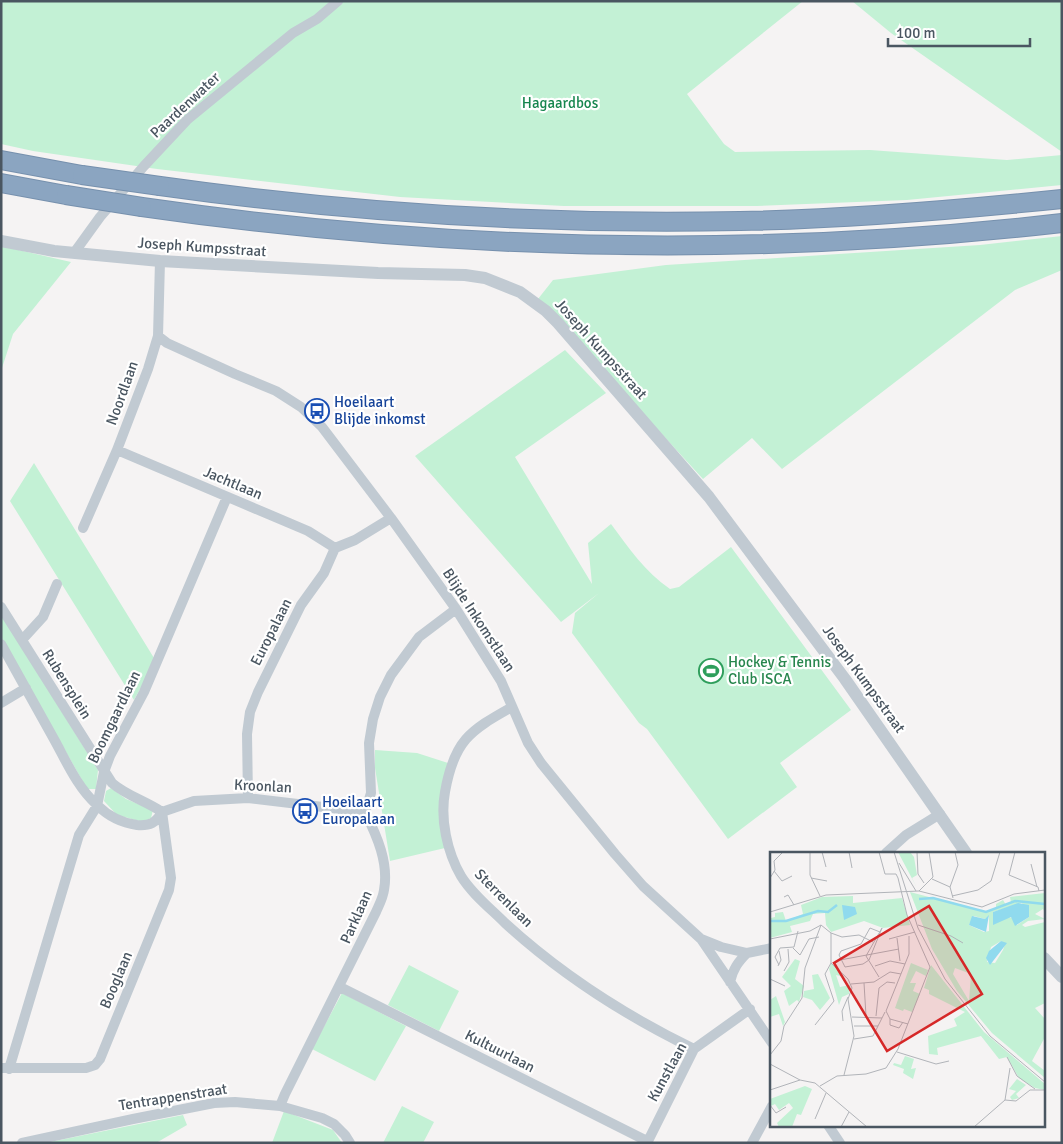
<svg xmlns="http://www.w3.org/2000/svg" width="1063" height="1144" font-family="Signika,sans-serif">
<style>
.green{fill:#c3f1d5}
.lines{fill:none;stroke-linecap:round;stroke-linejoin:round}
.motorway-casing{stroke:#7690ad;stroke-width:20}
.minor{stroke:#c1cad2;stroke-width:10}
.tertiary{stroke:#c1cad2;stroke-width:12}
.motorway{stroke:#8ba5c1;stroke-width:18}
.motorway-bridge-casing{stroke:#7690ad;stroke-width:20;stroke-linecap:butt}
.motorway-bridge{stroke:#8ba5c1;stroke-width:18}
.labels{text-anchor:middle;stroke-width:4.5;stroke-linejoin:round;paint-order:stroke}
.park-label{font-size:15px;fill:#17864f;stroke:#fff}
.street-label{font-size:15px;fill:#4a5661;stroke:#fff}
.transit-label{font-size:15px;fill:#164399;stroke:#fff;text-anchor:start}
.leisure-label{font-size:15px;fill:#27864d;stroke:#fff;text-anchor:start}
.inset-river{fill:none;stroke:#90daee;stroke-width:2.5}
.inset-road{fill:none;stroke:#b1b4b9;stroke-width:1}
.view{fill:#d62828;fill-opacity:0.15;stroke:#d62828;stroke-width:2.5}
.inset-edge{fill:none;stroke:#4a5661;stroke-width:2.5}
</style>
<rect width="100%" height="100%" fill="#f5f3f3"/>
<path class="green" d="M1,1H803L687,94L724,144L735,152L870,150L1007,160L1062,155V185L907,200L757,206H564L400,197L157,169L33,151L1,144Z
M852,1H1062V152L891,33Z
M1062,236V270L1015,290L782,469L752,438L703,479L538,299L553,280L666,265L980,245Z
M1,246L71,262L13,334L1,371Z
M565,350L606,393L515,457L592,584L588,543L611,524C629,548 645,572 670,589L679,587L731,547L851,710L780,763L797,787L728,839L647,729L639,723L572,633L575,613L599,593L561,622L415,456Z
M34,463L154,658L145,680L134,700L10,501Z
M1,614L98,770L96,789H87L1,637Z
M375,750L417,753L448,763C437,797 438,813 445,848L390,861L375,768Z
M111,788L126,799L153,810L151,818L143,822L117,815L104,801L106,791Z
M409,965L459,991L439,1031L388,1005Z
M342,993L406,1026L375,1081L312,1049Z
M402,1106L434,1122L423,1143H383Z
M284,1111L333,1130L342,1143H272Z
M183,1115L187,1125L156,1143H45Z"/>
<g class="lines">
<defs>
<path id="motorway" d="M1,160L82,175
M1,183L66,195
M160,186C352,213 546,225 740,221C847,219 955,210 1062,199
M142,207C446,251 756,258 1062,223"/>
</defs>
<use href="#motorway" class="motorway-casing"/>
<path class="minor" d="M74,253L100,217L144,166L187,120L293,33L317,19L338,1
M158,336L167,343L235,374L276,391L301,407L322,427L391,518L456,609L501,681L528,743L541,763L615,854L643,886L701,939L721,947L747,953L772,948
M117,450L308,531L335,548
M83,528L117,450L148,369L158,336L160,261
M1,607L112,783C127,796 146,801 162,812
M22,640L43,617L57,584
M1,644C19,676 37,709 55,741C67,763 78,788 97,805C108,816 122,823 137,825C150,826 156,823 162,812
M1,703L26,688
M512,707C469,731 454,741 445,792C440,819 447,852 461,876C472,894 490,908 505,923C563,976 624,1015 694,1049
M248,798L247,734L250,712L258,692L301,605L324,573L335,548L355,540L391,518
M162,812L194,801L248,798L365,812
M886,853L906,835L940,814
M701,939L772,1043
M730,982C733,969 738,962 747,953
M340,987L647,1141
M1,1068H86L95,1065L100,1059L169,890L171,878L162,812
M9,1069L79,835L97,806L104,772L110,756L144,692L227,497
M280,1106L285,1094L376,912C379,905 383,898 384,890C389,863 377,836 365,812L371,793L369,743L373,719L380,697L391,675L419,637L456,609
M828,1125L840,1143
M22,1143L133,1119L214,1103L235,1102L280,1106L322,1118L334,1124L345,1135L350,1143
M647,1143L694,1049L750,1009
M752,1143L772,1106"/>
<path class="tertiary" d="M1,241L54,251L160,261L378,273L465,275L485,278L520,292L546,311L558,323L709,497L845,679L966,853
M1044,958L1062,977"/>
<use href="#motorway" class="motorway"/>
<defs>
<path id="motorway-bridge" d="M82,175L160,186
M66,195L142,207"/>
</defs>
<use href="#motorway-bridge" class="motorway-bridge-casing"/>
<use href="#motorway-bridge" class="motorway-bridge"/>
</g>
<defs>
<symbol id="bus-ring" viewBox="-11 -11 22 22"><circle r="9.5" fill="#fff" stroke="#1a4fb4" stroke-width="1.5"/><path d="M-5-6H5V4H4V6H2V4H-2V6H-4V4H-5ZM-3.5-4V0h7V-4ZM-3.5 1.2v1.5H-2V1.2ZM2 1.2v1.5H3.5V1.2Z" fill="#1a4fb4"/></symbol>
<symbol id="stadium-ring" viewBox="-11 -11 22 22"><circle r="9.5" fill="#fff" stroke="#2e9e5b" stroke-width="1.5"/><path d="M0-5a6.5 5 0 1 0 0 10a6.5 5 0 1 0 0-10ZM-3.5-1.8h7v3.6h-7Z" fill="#2e9e5b"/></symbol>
</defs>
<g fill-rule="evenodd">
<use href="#bus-ring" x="303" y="397" width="28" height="28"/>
<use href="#stadium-ring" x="697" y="657" width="28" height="28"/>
<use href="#bus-ring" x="291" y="797" width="28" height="28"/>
</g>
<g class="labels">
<g class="park-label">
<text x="560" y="108">Hagaardbos</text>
</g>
<g class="street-label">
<text transform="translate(185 105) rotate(-43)" y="5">Paardenwater</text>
<text transform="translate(202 247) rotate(4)" y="5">Joseph Kumpsstraat</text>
<text transform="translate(601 349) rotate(48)" y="5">Joseph Kumpsstraat</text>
<text transform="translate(122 393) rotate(-70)" y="5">Noordlaan</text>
<text transform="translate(233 483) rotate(23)" y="5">Jachtlaan</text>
<text transform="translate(479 620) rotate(57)" y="5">Blijde Inkomstlaan</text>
<text transform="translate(271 632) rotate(-63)" y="5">Europalaan</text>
<text transform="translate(864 679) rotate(54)" y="5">Joseph Kumpsstraat</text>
<text transform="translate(67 684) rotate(58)" y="5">Rubensplein</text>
<text transform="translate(114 717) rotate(-64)" y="5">Boomgaardlaan</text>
<text transform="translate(263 786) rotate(3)" y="5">Kroonlan</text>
<text transform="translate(504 898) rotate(45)" y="5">Sterrenlaan</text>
<text transform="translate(356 917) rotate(-66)" y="5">Parklaan</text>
<text transform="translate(116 980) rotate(-67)" y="5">Booglaan</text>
<text transform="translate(500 1051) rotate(27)" y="5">Kultuurlaan</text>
<text transform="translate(667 1072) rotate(-61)" y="5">Kunstlaan</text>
<text transform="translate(173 1097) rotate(-9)" y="5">Tentrappenstraat</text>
</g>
<g class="transit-label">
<text x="334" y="407">Hoeilaart<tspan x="334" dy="17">Blijde inkomst</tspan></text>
<text x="322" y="807">Hoeilaart<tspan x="322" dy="17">Europalaan</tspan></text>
</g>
<g class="leisure-label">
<text x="728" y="667">Hockey &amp; Tennis<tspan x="728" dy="17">Club ISCA</tspan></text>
</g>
</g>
<g transform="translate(770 852)">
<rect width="275" height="275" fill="#f5f3f3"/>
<path d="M128,0H140L144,5L147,23L142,26L147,36ZM140,40L216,60L226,56V52L233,48L236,53L241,51L240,45L275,41V60L273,57L265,62L275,67L258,69L252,73L255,75L275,70V151L265,156L275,167V185L262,209L275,219V226L222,181L187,139L162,97ZM252,51L259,65L247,73L242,66L223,60ZM204,64L215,67L219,64V79L214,80L199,73ZM231,89L235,92L233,98L225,111L217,110L221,95ZM185,116L201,122L199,149L183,122ZM83,44V51L132,46L140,73L113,76L94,69L61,80L56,73L55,61L43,62L40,69L20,74L22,80L0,86V61L1,66L5,65V61L13,60L16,69L33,62L31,53L52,45ZM25,107L30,109L25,127L34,134L29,150L27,148L19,154L14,139L21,134L12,125ZM61,111L74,125L66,123L70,135L80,133L79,142L72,145L69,153L59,117ZM141,111L158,118L156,124L146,119L140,131H146L143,139L150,142L142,160L134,157L133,159L125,156ZM161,113L214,180L275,232V238L265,236L249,226L237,205L229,207L211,184L167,196L168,203L159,202L158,184L187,174L184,167L195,160L159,142V138L154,136ZM48,122L60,146L50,158L42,148L33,145L34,139L44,137L42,123ZM6,144L15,170L13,174L9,162L0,165V148ZM135,204L144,207L141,217L146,216L143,227L133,221L134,217L123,213L124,211L131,213ZM247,227L256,233L246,242L249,246L242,248L240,245L246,239L239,237ZM35,234L42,237L31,263L27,262L22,275H9L7,271L23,256L19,251L9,258L5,252L1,254L0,247Z" fill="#c3f1d5" fill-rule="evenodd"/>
<path d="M248,51L259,53V65L245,74L241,65L223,73V60ZM72,53L85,55L87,62L74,68ZM219,63L216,80L199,73L202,64L215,67ZM231,89L237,91L220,113L216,106L219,99Z" fill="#90daee"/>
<path class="inset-river" d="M149,47L163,46L216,60L245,49L275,52M0,69H16L48,59L58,60L67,53"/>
<path class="inset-road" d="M40,0V23L50,44M52,0L56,15M79,0L82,16M124,0L148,76L175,127L220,184L275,230M147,0L148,22L154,31M245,0L239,23L268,35L269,39M129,11L146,39M261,12L267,35M4,19L12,29L22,24M0,26L5,18L4,9L13,0M41,26L57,29M162,27L180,35L183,46M180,35L188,13L185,0M149,39L163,25L159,0M182,44L208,38L221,29L230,0M14,45L18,43L24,53M0,60L56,43L149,39L212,55L244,42L275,38M148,73L181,84L193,91M61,81L72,85L89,83L103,90M61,81V111M127,86L130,109M0,87L40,79L51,73L61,81M119,87L145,80M23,96L30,103L39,87L49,85M70,108L129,97M99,108L93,112L75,115L69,103L71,99L91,92L100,76L110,80M99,108L112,76L96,104L109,125M61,111L78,127L82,136L78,147L84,184L74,223M9,113L5,105L10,96L24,95L28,79M8,114L11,108L9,99M105,114L120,109L135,112M14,119L19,110L18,97M0,127L15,134M94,131L96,164M81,132L104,130L120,120L131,122M106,164L109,136L117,130L125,131M82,165L112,166M120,167V173L129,176L133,170M73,169L72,159L78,145M138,172L120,167L116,159L139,102V84M45,173L64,149L55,122L61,111M84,174H108M84,187L103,184L115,160M127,200L166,212L179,209M0,203L11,189L14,174L32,146L35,116L51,73M237,205L247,224L265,237M0,212L30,228M50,234L67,224L96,222L116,216L128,197L160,115L137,63L128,26L126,22H115L109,0M0,238L30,228L45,231L97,275M235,248L240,216M0,253L6,261L16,255M45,267L56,241M71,275L79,260M204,275L235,248L246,249L260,238H275"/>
<path class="view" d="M159,54L212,142L117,199L64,111Z"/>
<rect width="275" height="275" class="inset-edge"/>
</g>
<rect width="1063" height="1144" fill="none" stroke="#4a5661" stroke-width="5"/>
<path d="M888 38v8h142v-8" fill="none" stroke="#4a5661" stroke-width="2.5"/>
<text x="896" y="38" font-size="15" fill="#4a5661" stroke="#ffffff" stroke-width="4" paint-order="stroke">100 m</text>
</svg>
